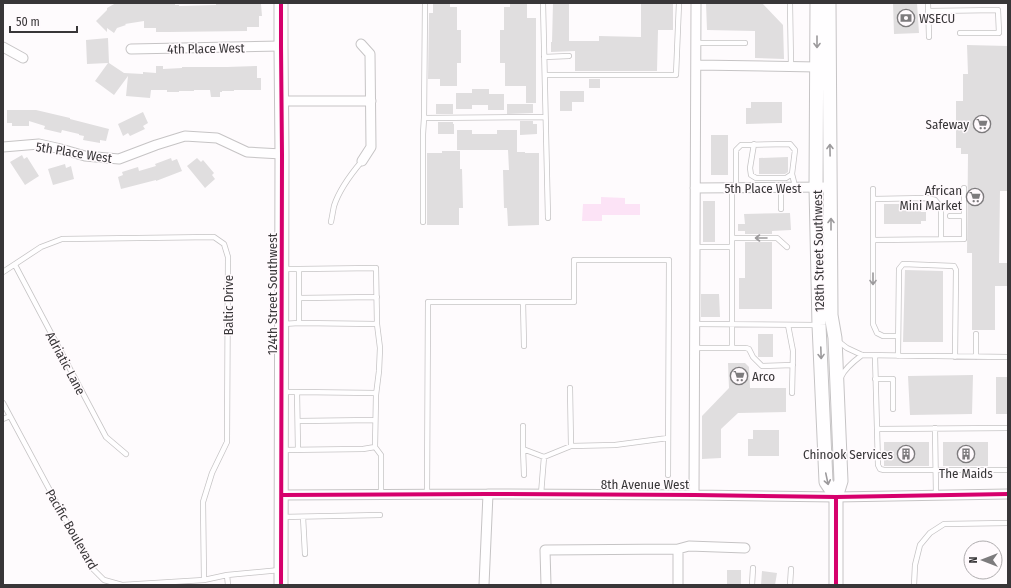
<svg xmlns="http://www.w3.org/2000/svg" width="1011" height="588" font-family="'Fira Sans Condensed',sans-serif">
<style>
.green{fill:#fce3f6}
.building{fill:#e0dedf}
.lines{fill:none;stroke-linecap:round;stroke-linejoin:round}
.lane-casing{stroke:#c6c4c5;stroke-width:6}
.street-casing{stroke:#c6c4c5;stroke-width:11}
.secondary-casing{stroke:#c6c4c5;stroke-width:15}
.lane{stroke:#fffeff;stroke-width:4.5}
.street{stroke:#fffeff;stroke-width:9}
.secondary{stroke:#fffeff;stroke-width:13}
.cycleway-casing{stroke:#fffafd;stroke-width:6}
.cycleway{stroke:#d6006c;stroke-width:4}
.oneway{stroke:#9c9a9c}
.labels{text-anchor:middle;stroke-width:3;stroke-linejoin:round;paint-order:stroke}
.poi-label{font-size:13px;fill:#383638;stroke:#fffafd;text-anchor:end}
.street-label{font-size:13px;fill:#383638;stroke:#fffafd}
</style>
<rect width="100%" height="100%" fill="#fefbfd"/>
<path class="green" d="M601,197L625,198V204H640V215H602V221H582L583,204H601Z"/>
<path class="building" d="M116,3H175V5H179V6L216,5V3H230V4H261L262,16H259V27H247V31L169,32H156V28H144V21L125,24L126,25L117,28L114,33L107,28V32L96,21L107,10V8Z
M433,3H450V7H457V30H461V63H457V86H440V79H428L429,13H433Z
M510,3H527V18H536V103H526V86H505V63H500V30H504V7H510Z
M553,3H569V41H599V36L641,37V3H673V30H658L657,71H575V51L551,52V42H552Z
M706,3H762L783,25L784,59L755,58V31L707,30Z
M893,3H917L919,33L894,34Z
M108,38L109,63L124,73L143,74V72L156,73V66H163V69L182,68V67H227L257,66V78H261V90H234V91H222V92H220V97H211L210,90H194V91H179V92H167V90H151L150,98L126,96L128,76L114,95L95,81L108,63L87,64L86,40Z
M967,45L1008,46V191H1000L999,263H1008V286H995V330H972V253H967L968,154H961V148H956V101H963V74H968Z
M589,79H600V88H589Z
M472,89H489V94H504V110H488V105H472V109H456V93H472Z
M560,91H584V102H572V111H560Z
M751,102H782V123L746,124V108H751Z
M436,104H453V114H436Z
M507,104H533V113L507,114Z
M7,110H36L70,118V119L109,129L106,141L100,140V143L83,140L84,136L79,135V134L62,130L61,133L44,129L45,126L29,121V126H12V123H7Z
M143,112L148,123L143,126L145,129L130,136L128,133L123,136L118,124Z
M520,121H533V124H537V134L520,135Z
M438,122H453V124H454V134H438Z
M457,130H472V134H497V130H517V152H525V153H539V225L508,226L507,208H504L503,170H509L508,150H457Z
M711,135H728V175H711Z
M442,151H460V169H462L463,208H459V225H427V153H442Z
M22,155L24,159L27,157L39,176L25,185L10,162Z
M788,157V172L785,174H759V158Z
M171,158L172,161L177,159L182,171L156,181V180L121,189L118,177L123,175L122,172L138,167L139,171L156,166L155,164Z
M197,158L201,162L203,160L214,173L212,175L215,179L205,188L187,166Z
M65,164L66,168L71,166L74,179L53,185L48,169Z
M703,201H715V242H703Z
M909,203H921V212H926V221H921V224H884V204H909Z
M790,213L791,230L772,231V234H745V231H738V224H745L744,214Z
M745,242H772V309H739V278H745Z
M905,270L943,271V342H903Z
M701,294H719L720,317H701Z
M758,334H773V357H758Z
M728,363H745L749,367L750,388H786V412L738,413L721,429V458L702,459V416L729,388Z
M973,375L972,414L910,415L908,376Z
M996,377H1008V414H996Z
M753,430H779V456H748V439H753Z
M884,442H929V466H884Z
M943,442H988V466H943Z
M727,570H741V585H727Z
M762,571L777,573L775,585H761Z"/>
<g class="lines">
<defs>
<path id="lane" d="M543,3L548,218
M790,3L791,67
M928,3L929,37
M929,11L998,10L999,33H960
M696,43H745
M544,57L569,56
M545,75H676L679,3
M424,118L545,117
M754,144L750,168L751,175L756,178H786L792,174
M732,188V348
M736,188V150L741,145L790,144L795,150L792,174L794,182V187
M781,188V209
M873,189V324L877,333L883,336H898
M873,199L928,198L935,200L941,207V239
M950,216H964
M331,222C332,217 333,211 334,206C339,190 351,174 362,161
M423,222V134L424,118L425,3
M732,238H777L787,247
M873,240L964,239V188
M695,247H732
M15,265L106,437L126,454
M282,269H299
M3,272L41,247L62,239L214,237L224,244L228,257L227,442L212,473L203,502L204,580
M299,298L377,297
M523,302L524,346
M283,324L299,323
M695,324L818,325
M788,325L793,351L792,393
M976,334V357
M838,341L847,348L862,355L1008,357
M694,348H746L749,349L753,357L762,366L793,365
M875,356L878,465L880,469L884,470H1008
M898,356L899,269L903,264L954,266L956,270L955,357
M841,377C845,368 854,361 862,355
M875,379H893V409
M570,388L571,446
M282,392H297L298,450
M297,392L376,393
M3,403L91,567L104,580L122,585L204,580L227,575L280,570
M3,419L10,416
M298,421L375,420
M523,426V449
M935,428L936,495
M877,429L1008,428
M375,447L381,455V495
M282,450L363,449L375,447L376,395L379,371L380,348L377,324L376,268L299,269V323L377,324
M524,475L523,449L544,457
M541,494L544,457L571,446L615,445L668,438
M427,495L428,302H574V260H669L668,475
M282,517L380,515
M303,517L305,554
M227,575L228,585
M752,585L753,568
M790,585L791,569
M914,585L915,565L920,545L930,533L944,524L1008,523"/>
<path id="street" d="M361,44L370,54L371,147L362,161
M3,47L23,58
M131,49L281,46
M696,65L817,67
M282,101H371
M3,147L39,144L61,149L85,156L119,159L156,145L185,136L217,138L247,152L282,154
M695,188L831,187
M282,495L488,494L695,495L836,497L1008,494
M694,495L696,3
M678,549V585
M484,585L488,494
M546,585L545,550L678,549L689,546L745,548"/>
<path id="secondary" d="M281,3V46L282,154L281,585
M817,3L816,188L819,325L826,482L836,497
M829,3L831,315L835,338L841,481L836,497V585"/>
</defs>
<use href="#lane" class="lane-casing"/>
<use href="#street" class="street-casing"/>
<use href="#secondary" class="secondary-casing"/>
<use href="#lane" class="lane"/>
<use href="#street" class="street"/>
<use href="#secondary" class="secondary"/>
<defs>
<path id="cycleway" d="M281,3V46L282,154L281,585
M282,495L488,494L695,495L836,497L1008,494
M836,497V585"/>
</defs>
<use href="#cycleway" class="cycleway-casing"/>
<use href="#cycleway" class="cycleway"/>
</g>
<defs><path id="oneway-shaft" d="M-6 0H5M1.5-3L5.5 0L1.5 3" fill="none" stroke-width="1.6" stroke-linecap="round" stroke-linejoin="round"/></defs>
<g class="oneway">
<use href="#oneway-shaft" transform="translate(817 42) rotate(90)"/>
<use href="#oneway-shaft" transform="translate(830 150) rotate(-91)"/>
<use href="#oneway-shaft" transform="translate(831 224) rotate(-90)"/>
<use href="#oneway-shaft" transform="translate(761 238) rotate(180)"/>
<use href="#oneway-shaft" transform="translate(873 279) rotate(90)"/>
<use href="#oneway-shaft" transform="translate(821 353) rotate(88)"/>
<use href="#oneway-shaft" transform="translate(827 479) rotate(78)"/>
</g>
<defs>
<symbol id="bank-ring" viewBox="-11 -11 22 22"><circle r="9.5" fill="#fffafd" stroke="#7d7b7d" stroke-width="1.5"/><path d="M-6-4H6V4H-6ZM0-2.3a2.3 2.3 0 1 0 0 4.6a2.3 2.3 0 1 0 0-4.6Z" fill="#7d7b7d"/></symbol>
<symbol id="supermarket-ring" viewBox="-11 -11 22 22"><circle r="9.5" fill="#fffafd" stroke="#7d7b7d" stroke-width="1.5"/><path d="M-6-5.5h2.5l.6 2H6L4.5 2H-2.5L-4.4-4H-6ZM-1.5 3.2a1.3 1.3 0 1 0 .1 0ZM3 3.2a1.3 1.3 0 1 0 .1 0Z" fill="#7d7b7d"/></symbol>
<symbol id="building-ring" viewBox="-11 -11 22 22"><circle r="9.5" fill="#fffafd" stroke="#7d7b7d" stroke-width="1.5"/><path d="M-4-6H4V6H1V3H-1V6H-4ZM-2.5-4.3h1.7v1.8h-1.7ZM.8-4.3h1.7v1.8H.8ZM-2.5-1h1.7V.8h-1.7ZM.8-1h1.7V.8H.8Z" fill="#7d7b7d"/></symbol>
</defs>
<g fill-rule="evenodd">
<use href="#bank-ring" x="896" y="8" width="20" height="20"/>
<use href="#supermarket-ring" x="972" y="114" width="20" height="20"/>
<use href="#supermarket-ring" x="965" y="187" width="20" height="20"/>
<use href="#supermarket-ring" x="729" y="366" width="20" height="20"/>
<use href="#building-ring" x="896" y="444" width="20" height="20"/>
<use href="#building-ring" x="956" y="444" width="20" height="20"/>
</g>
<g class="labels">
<g class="poi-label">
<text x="919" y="23" text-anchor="start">WSECU</text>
<text x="969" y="129">Safeway</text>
<text x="962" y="195">African<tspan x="962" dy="15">Mini Market</tspan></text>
<text x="752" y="381" text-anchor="start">Arco</text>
<text x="893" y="459">Chinook Services</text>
<text x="966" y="478" text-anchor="middle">The Maids</text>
</g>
<g class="street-label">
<text transform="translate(206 48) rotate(-1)" y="5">4th Place West</text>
<text transform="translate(74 152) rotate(9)" y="5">5th Place West</text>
<text x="763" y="193">5th Place West</text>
<text transform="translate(818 251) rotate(-91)" y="5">128th Street Southwest</text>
<text transform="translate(272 294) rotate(-90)" y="5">124th Street Southwest</text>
<text transform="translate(228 305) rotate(-90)" y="5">Baltic Drive</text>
<text transform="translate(66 363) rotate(62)" y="5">Adriatic Lane</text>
<text x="645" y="489">8th Avenue West</text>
<text transform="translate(72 529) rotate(60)" y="5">Pacific Boulevard</text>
</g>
</g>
<rect width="1011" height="588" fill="none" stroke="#383638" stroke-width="8"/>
<g transform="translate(983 560) rotate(270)"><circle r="19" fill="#fffafd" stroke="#afacae"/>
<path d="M0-3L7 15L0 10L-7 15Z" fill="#7d7b7d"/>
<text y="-6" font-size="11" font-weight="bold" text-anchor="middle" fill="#383638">N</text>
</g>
<path d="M10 26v6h67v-6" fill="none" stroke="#383638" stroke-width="2"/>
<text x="16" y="26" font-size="12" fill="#383638" stroke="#fffafd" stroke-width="3" paint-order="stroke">50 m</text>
</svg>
